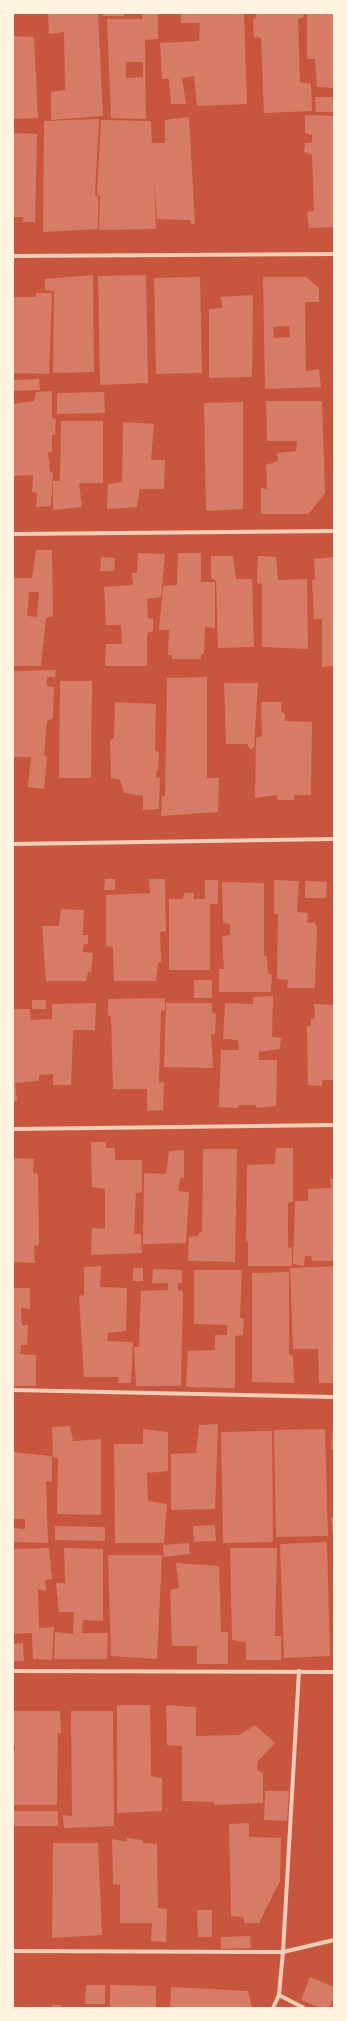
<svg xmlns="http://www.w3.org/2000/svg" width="347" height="2021" font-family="Quicksand,sans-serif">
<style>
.building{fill:#d67c66;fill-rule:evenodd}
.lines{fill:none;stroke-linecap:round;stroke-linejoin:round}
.minor{stroke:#f1ccb7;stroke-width:4}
</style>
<rect width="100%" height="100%" fill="#c8553d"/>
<path class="building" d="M48,13H98L103,116L51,120V92L65,90L64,32L49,34Z
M103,13H124V16H103Z
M142,13H158V39L145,40L146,119L111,118L107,19H142ZM126,62H143V77L126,78Z
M181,13H244L247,104L197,106L194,76L182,78L186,104H171L169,79H162L160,43L199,41L200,23H181Z
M256,13H303L304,17L298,19L300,82L311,84L312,111L264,113L261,38L254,37L253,19L256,18Z
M307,13H334V88L317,87L315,59H307Z
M13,36L34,37L38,118L13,119Z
M315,97H334V112H316Z
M305,115L334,116V227L309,228L307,212L314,211L312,155L304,152L305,143H312V135L305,133Z
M189,117L195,224H191L190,220L157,219L154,179L156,229L99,230L100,196L97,194L101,120L151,121L152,143H165V120Z
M99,119L95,195L98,196V229L43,232L44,121Z
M13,133L37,134L35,222H22L24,217H13Z
M93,275L94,372L53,373L54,291L45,290V279Z
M146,275L148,383L100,385L98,276Z
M200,277L202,373L156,374L154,278Z
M263,277H306L319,288V302H305L306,371L319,369L321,387L265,389ZM289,326L290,337L274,338L273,327Z
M36,293H52L49,374L13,373V297H35Z
M253,295L252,377L209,378V309L222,308V303L220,297Z
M39,379L40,390L13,391V380Z
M52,391V418L56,419L55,435H52V452H48L50,472L53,473L51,506L36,507L37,493L32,492L33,475L13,476V404L34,401L36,392Z
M104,392L105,413L57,414V393Z
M266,401H322L325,494L308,514H261V488L267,489L266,465L278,461L277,453L296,451L297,441H267Z
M243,402V509L206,511L204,403Z
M61,421H103V483H79L82,507L53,510V481H60Z
M123,422L154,424L151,460H165L164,489H140L137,507L107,509L108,484L122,482Z
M36,550H52L53,616L46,618L41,666H13V578H32ZM29,592H39L37,617L27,616Z
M138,553L165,554L161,597L147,599L148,618L153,619V631L147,633V666H105L106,644H122L121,625H106L104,587L133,585L132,573H137Z
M178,553H201V582H215V628L205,627L204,654L201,655V659H172V655H168L169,630H159L163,586L177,585Z
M211,556H233L236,579H252L254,647L218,648L216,581L211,578Z
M258,556L276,557L278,580L307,579L308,649L262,647V584L257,583Z
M101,557L115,558L114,571H100Z
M334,557V666L322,667V619H314L312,580L315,579L314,559Z
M56,670L55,677H47V686L54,687L53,718L47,721L44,755L47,757L44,789L28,787L31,757H13V671Z
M207,677V778H219L218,812L161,816L162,796H165L167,678Z
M60,681H92L91,778H59Z
M224,683H258L254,748L250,749L247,744H226Z
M115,702L156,704L155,750L159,752L158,771H156V778L160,777L159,809L143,810V796L124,793L120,780L111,778L110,740L114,738Z
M261,702H282L281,711L285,714V721L312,722L311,795H294L295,800H278L277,795L255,798L256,738L262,736Z
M105,879H115V890H104Z
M149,879H165L166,931L160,932L161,962L158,963L156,981H114L113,947L106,946V895L150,893Z
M205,880H218V904H210V970H169V899H183L184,893H194V899H205Z
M274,880L299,881L297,912L308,913L307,923L314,922L317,926L315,988H287L288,980L277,979L278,915L274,913Z
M305,881L327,882L326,898H305Z
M222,882L264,883V956H267L268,974L272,975L271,992H219V969H224L222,936L230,935V924L223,923Z
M61,909L84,910L83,935H88V944H84L83,952L93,953L91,972H88L86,981H46L42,926H59Z
M194,980H212V998H194Z
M273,996L272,1037L281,1038L280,1049L259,1052V1060H277L276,1106L257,1108L255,1105H239L237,1108L219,1107L221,1050H239L238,1040L223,1039L225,1003L253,1004V997Z
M165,998V1010L161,1011L159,1083L164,1082L163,1110L147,1111V1089H113L111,1016L108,1015V999Z
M32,1000H46V1009H32Z
M96,1003L95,1030H73L71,1085H53V1074L39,1075V1081L15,1083L17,1101H13V1009H30L31,1020L52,1019V1004Z
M166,1003H212V1012L216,1014L215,1034H211L213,1068L164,1067Z
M314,1004L334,1005V1080H322V1086L308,1085L307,1026H311V1018L315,1019Z
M91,1142H106V1148H115V1160H142V1192L136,1193L134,1234H141L142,1253L91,1255L92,1228L105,1229V1189L92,1187Z
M276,1148H293V1201L288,1203V1248L292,1247V1266H248V1242L246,1240L247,1165L275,1164Z
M203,1149H237L235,1262L188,1261L189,1237L198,1236L199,1233L202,1231Z
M184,1150V1177L180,1178L178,1191L189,1192L186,1243L143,1244L144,1173L166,1174L169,1151Z
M13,1158L34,1159L33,1173L38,1174L39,1245L34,1246L35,1263L13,1262Z
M330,1179H334V1261H312L311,1256H305L304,1266L293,1264L295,1201H308V1189L331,1188Z
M101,1266L100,1287L127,1288L126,1331L108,1333L107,1341L133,1342L131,1383H119L118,1377H84L79,1296L84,1295V1267Z
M334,1266V1383H319L318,1349H293L290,1268Z
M133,1268H143V1281H133Z
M153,1269L182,1270V1283H178V1290L183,1291L181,1386H136L134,1347H139L141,1291L168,1290V1283H152Z
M194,1270H242L240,1318L244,1319L243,1335L235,1336V1388L186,1387L188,1351L215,1350V1335H227V1325L194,1324Z
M289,1272V1354L293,1356L294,1383L252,1382V1273Z
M13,1288H30V1309L21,1308L22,1325H28L27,1345H21L20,1354L36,1355V1386H13Z
M218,1424L215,1509L171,1510V1454L196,1453L199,1425Z
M333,1425L334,1426V1450L331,1449Z
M70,1426L73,1441L101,1439V1515L57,1514L58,1458L53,1457L52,1427Z
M143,1429L168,1432V1471L147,1473L148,1501L167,1504L164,1543H115L114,1444H143Z
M325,1429L328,1536L276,1537L274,1430Z
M272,1431L273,1542L223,1543L221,1432Z
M13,1452L52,1456V1482L46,1481L48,1543L13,1542V1528L25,1529V1519H13Z
M331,1517H334V1534H333Z
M215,1525L216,1541L194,1542L193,1526Z
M55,1526L105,1527V1541L55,1540Z
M327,1542L330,1656L284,1658L280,1544Z
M189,1543L190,1554L164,1557L163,1545Z
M49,1548L52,1579L45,1580L46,1591L38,1589L39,1628L54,1627L52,1660L33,1659L32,1633L13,1634V1549Z
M64,1548L103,1549V1621L83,1620L82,1633H108L107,1659H54L55,1632L73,1634L74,1612H59L56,1583H65Z
M230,1548H277L275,1636H281V1660H246V1642L232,1640Z
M108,1555H162L157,1659L111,1656Z
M176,1563L219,1566L221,1632H228V1664H197V1646H172L170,1590L179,1588Z
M23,1643L24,1661H13V1644Z
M117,1705H150L151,1776L162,1778V1811L117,1813Z
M166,1705L196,1707V1736L239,1735L255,1725L275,1743L258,1761L257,1770L263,1773V1803L214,1805V1802L182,1801V1746L167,1745Z
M13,1711H60L61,1733H58L57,1805H13V1770L15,1746H13Z
M71,1711H113L114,1826L64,1828L63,1815L72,1816Z
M265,1791H289L287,1821L264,1820Z
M13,1811H58V1826H13Z
M249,1823V1837L281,1838L280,1881L259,1923H245L243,1917L231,1916L229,1824Z
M127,1838L142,1840L143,1843L157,1844L158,1908L167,1909L166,1942L151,1941L152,1923H120V1885L113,1884L112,1839L127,1842Z
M53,1843H98L102,1935L52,1938Z
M197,1910H212V1937H198Z
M250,1936L251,1948L221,1949V1937Z
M310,1977L334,1987V1997L329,2008H321L301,2000Z
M86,1985H105V2004H85Z
M110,1985L156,1986V2008H110Z
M171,1987L248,1991L252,2008H170Z
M52,2005H61V2008H52Z"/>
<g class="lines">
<path class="minor" d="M13,256L334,254
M13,534L334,531
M13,844L334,839
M13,1129L334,1125
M13,1390L334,1397
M13,1671L334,1672
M13,1951L283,1952L334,1940
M279,1995L304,2008
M273,2008L279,1995L283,1952L299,1671"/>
</g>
<rect width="347" height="2021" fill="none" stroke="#fff3e0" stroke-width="28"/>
</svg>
